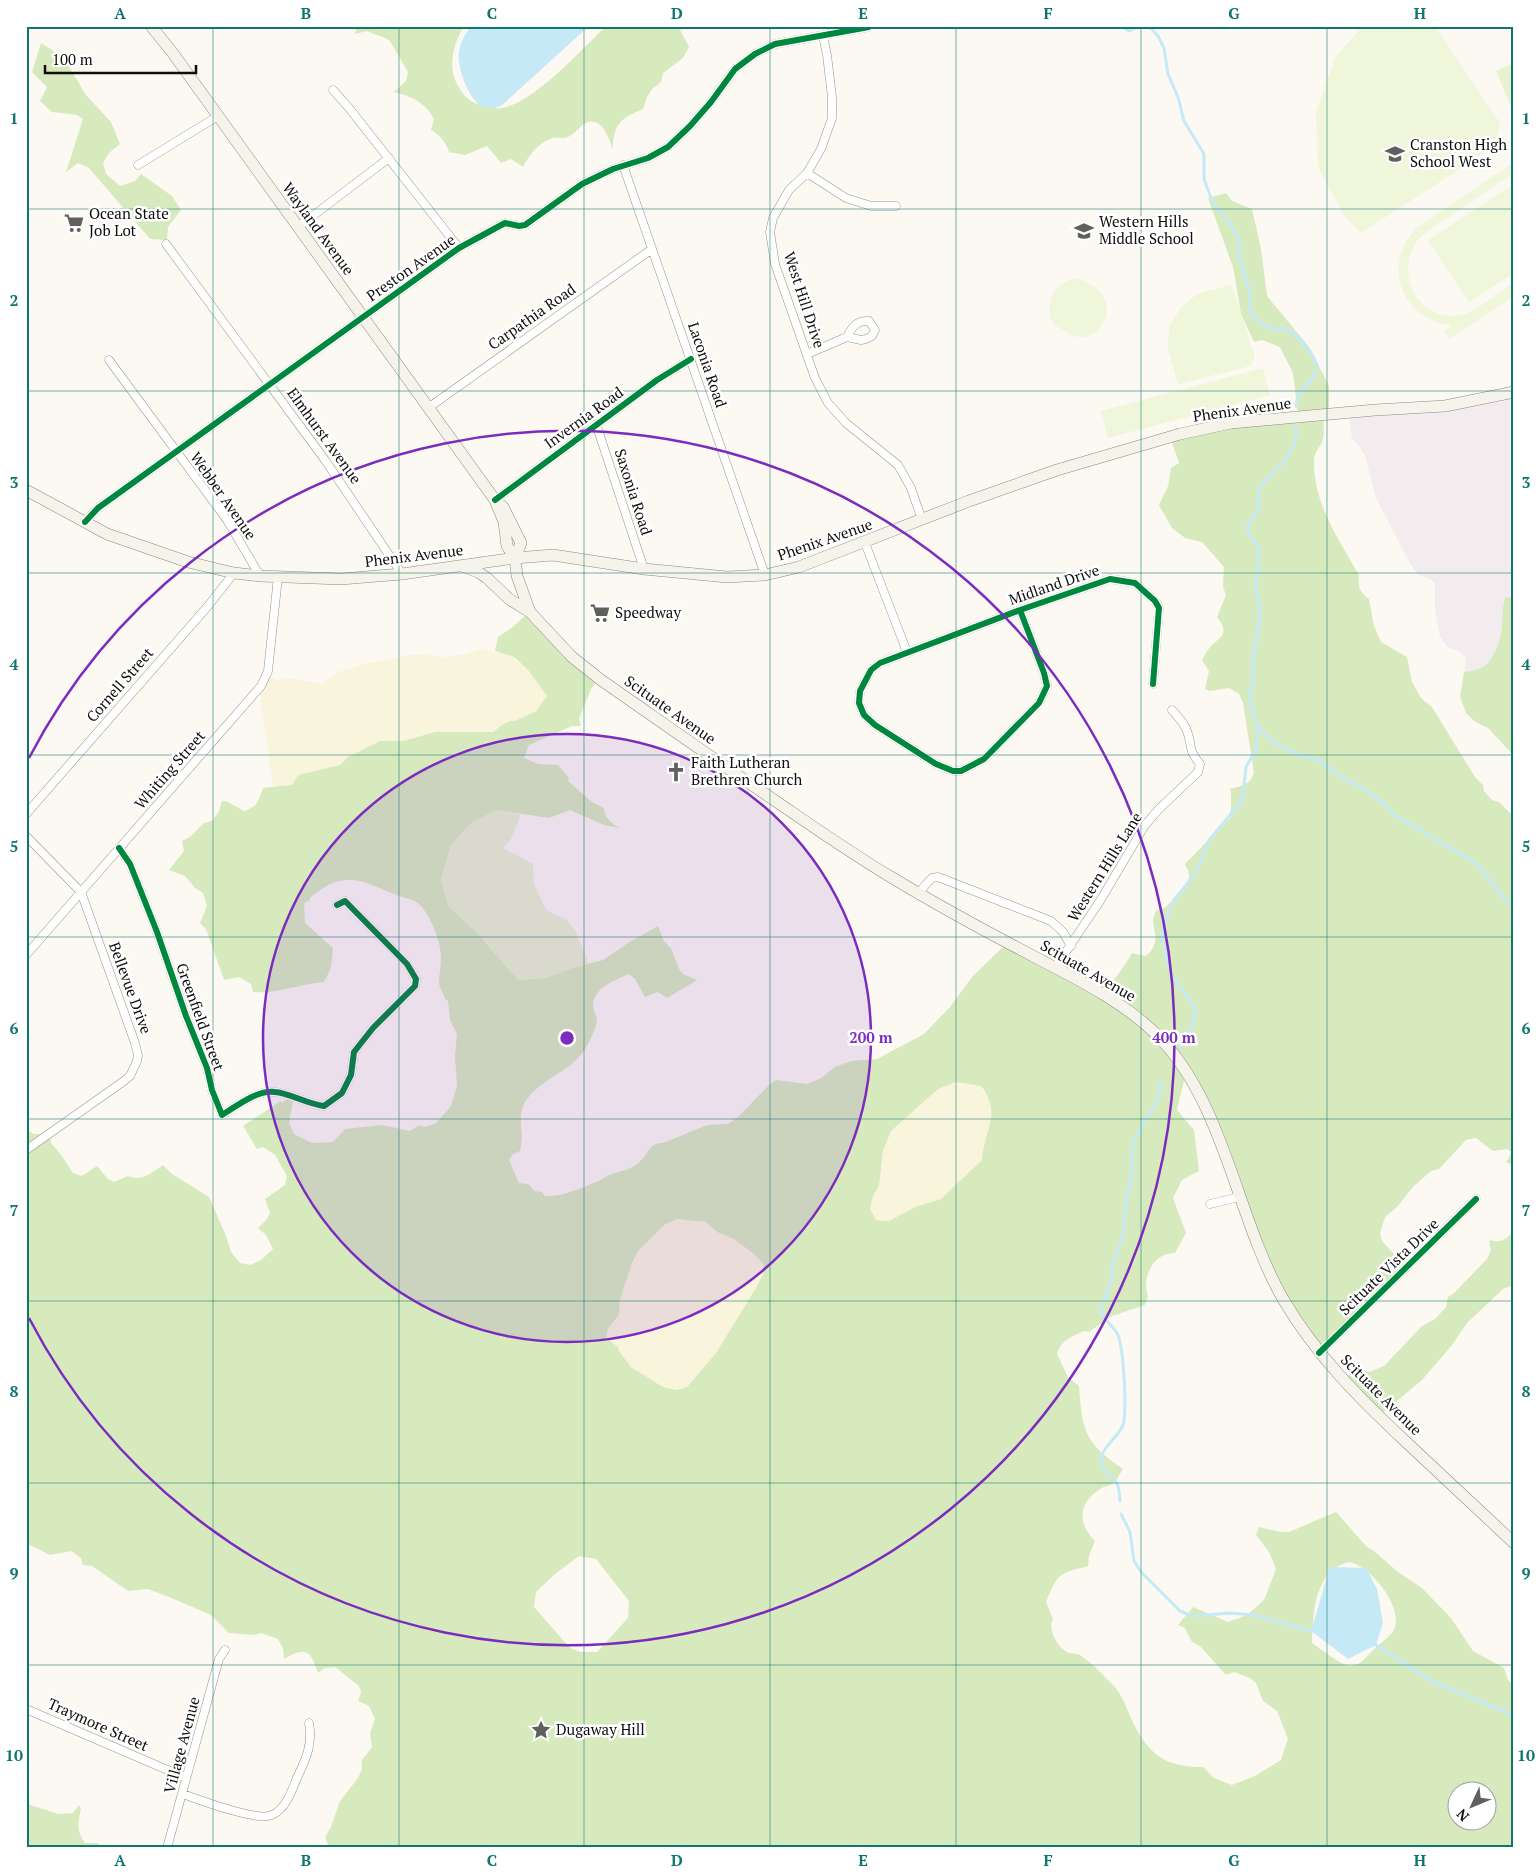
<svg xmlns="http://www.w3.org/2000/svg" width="1540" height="1874" font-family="'PT Serif',serif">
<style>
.industrial{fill:#f2ecef}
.farmland{fill:#f9f5dd}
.green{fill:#e6f2d0}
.forest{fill:#d7eabe;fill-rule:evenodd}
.pitch{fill:#eff6da}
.water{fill:#c6e9f8}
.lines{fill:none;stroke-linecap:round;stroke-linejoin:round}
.stream{stroke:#c6e9f8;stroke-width:3}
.street-casing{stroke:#959491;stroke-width:9}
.secondary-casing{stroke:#8b8a87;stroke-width:12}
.street{stroke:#fefefd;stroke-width:8}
.secondary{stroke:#f5f3ea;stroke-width:11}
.cycleway-casing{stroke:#fff;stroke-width:9}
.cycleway{stroke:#00873e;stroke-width:6}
.grid{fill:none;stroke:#0f766e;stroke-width:1;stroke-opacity:0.55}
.ring{fill:none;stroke:#7b2cbf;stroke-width:2.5}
.labels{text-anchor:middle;stroke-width:5;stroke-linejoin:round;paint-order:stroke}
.poi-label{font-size:15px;fill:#0e0e0e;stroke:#fff;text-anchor:start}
.street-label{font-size:15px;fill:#0e0e0e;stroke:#fff}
.centre{fill:#7b2cbf;stroke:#fff;stroke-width:2.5}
.ring-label{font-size:15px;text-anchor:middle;font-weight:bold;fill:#7b2cbf;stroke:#fff;stroke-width:5;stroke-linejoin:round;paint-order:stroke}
.neatline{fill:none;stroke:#0f766e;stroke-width:2}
.grid-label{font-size:16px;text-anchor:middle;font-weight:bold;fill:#0f766e}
</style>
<rect width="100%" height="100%" fill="#fbf9f2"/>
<path class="industrial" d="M1514,392V598H1504L1503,631L1501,641L1489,664L1477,670L1464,672L1466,658L1460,652L1448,647L1440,637L1435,610V583L1430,579L1419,575L1411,565L1376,498L1365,456L1359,446L1352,439L1349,413Z"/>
<path class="farmland" d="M482,648L493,652L508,654L528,670L547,696L536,711L515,721H510L502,725L493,732H435L403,741H380L348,757L340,765L298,775L293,785L273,787L259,688L264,676L278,680L293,678L322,684L338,672L363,664L416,654L447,657L465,654Z
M956,1082L980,1086L991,1102L990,1126L983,1147V1160L941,1199L915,1207L889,1221L876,1220L869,1209L873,1196L879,1186L883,1151L891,1131L938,1089Z
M677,1219L706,1222L717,1232L734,1239L755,1255L765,1266L763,1274L756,1288L716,1353L687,1387L676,1390L663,1387L631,1367L606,1338L608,1328L619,1315L620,1299L632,1263L638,1251L664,1225Z"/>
<path class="green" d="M1514,63V113L1496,71Z
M496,810L521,814L511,839L503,848L533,864L534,885L547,911L566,919L575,930L587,958V964L546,978L518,980L475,931L448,906L441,881L451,845L470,824Z"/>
<path class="forest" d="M357,26H464C454,42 447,67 457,84C464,97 471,104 486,106C490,106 496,109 501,108C532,105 583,48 606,26H678L689,47L683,58L663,73L661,82L652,89L647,97L643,109C621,118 613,124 613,149C609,140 605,124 594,122C583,119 577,134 568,137C564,139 557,137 553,138C539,142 529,155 523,167L511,159L501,163L487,146L465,155L449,152C447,144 439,134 431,130L434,119C427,104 410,95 394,92L406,81L408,72L390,41C384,36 374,35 367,31L355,34Z
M41,43L52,50L68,65L86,95L111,122L120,144L109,153L103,163L106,174L120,186L135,181L141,174L172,196L181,210L168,227L167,240L150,239L89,168L78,163L66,172L83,119L77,115L52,112L40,101L47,87L32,72Z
M1226,193L1232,201L1252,209L1261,249L1267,296L1310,348L1329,386V412L1323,415C1323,423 1325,431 1323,438C1322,446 1315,450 1314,459C1313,503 1338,538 1359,575C1358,587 1359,591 1369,599L1374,626L1381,642L1407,657L1412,682L1421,698L1432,707L1475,777L1483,785L1484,791L1492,800L1499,802L1514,817V1172L1512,1170V1165L1506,1162L1512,1152L1507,1149L1493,1151L1476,1138L1466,1140L1439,1169L1431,1171L1413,1187L1397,1207L1385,1217L1380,1233L1382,1241L1407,1268L1319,1352L1283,1301L1229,1171L1185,1076L1177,1110L1194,1130L1199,1171L1182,1180L1173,1198L1186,1233L1175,1253C1154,1252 1141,1277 1148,1296L1145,1305L1112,1316L1089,1332L1084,1331C1071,1337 1061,1340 1057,1354L1068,1377L1079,1386C1082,1431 1085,1443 1123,1469C1120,1473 1117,1480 1114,1483C1110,1486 1104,1486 1100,1489C1078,1503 1077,1523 1095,1541L1089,1556L1088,1566C1058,1574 1059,1572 1046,1602L1053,1619C1047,1629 1058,1649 1069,1653C1073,1654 1077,1653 1080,1655C1092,1663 1102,1674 1112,1684C1125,1697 1128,1715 1137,1730C1153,1759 1171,1767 1203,1767L1214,1778L1232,1785L1255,1776L1281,1760L1288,1739L1277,1711L1263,1701L1256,1683L1250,1678L1234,1672L1226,1675L1201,1647L1192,1642L1185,1628L1178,1625L1193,1607L1228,1622L1247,1615L1264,1600L1276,1569L1269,1552L1256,1535L1259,1527L1280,1532H1289L1336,1512L1366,1546L1375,1552L1398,1572L1422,1588L1451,1618L1473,1651L1504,1668L1508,1680L1514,1686V1848H326L328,1844L325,1837L331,1827L340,1801L358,1778L362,1769V1760L372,1747L370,1733L375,1719L369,1706L358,1701L361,1693L359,1686L335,1667L325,1668L318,1673C310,1649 306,1647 284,1659L283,1648L278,1639L261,1633L254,1635L229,1633L211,1615L169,1597L148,1589L128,1591L92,1566L83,1565L81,1558L71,1551L50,1555L26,1543V1128L33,1134H50L51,1143L62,1156L73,1173L82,1176L97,1166L108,1179L114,1182L128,1176C142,1182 151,1173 163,1165L172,1174L209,1197L226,1236L231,1252L240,1263L250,1265L261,1260L273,1249L266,1235L258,1228L267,1219L270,1213L265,1199L285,1185L287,1176L275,1155L263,1147L257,1149L243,1126L281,1101V1103L294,1096L289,1123L294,1134L312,1143L333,1142L345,1129L382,1125L410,1131L419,1125L424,1127L435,1124L451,1106L457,1086L455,1056L457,1034L450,1020L448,1001L445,999C444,993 439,988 439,982C439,974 441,967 441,959C441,944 435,929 428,916C417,897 411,901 394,894C359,880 344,869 310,898V900L304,903L305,923L333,948L331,968L324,982C300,984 277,994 253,992L251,984L239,977L224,980L206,929L200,923L207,906L203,893L195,888L185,876L169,870L184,851L182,841L190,837L204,823L212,821L219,811L222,801H226L244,811C258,806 258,802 263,788L292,785L298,775L340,765L348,757L380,741H403L435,732H493L502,725L510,721H515L536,711L547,696L528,670L514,657L495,651L498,637L513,627L530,611L600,677L591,689L579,719L581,726H572L529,745L524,758L538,764L558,765L569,778L568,781L592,802L604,808C604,817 611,823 619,828L604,825L570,810L549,818L496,810L470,824L451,845L441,880L448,906L475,931L518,980L546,978L576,967L603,960L628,943L658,926L664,941L672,950L679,969L683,974L697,980L667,998L658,992L645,997L635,979L629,974C615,980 593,988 593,1006C593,1011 597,1016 597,1021C597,1026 587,1048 583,1052C567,1074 541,1078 525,1102C519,1113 521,1124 522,1136C522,1140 521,1146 520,1151L513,1154L509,1160L519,1183L528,1184L534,1191L542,1192L545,1196C562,1197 582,1188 598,1181C603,1179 607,1175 612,1174C623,1170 627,1171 637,1164C647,1157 649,1142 663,1143L707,1125L728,1124L738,1117L770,1084L776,1080L807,1084L821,1078L835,1067L851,1061L877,1059L924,1034L950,1007L972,977L1006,944L1105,994C1113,979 1124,968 1132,953L1146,956C1165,939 1148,927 1155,913C1157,909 1161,910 1164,908C1171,903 1191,883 1189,875C1189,871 1186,867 1185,864L1230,818C1231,814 1232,793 1230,789C1241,786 1250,785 1254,773L1243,703L1239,694L1229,688L1210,691L1205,689L1209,671L1202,660C1205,655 1207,650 1211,646C1223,635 1229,633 1217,617L1226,595L1223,587L1224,567L1202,542L1185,538L1172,528L1159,505L1168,486L1171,468L1179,463L1170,437L1298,415L1293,373L1280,347L1262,340L1254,342L1241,314L1233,267L1208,198ZM956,1082L981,1086C1003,1115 983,1131 982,1160L941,1199L915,1207L889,1221L876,1220L870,1209L873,1196L879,1186L883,1151L891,1131L938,1089ZM677,1219L706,1222L717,1232L734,1239L755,1255L764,1265L763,1274L756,1288L716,1353L687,1387L676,1390L663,1387L631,1367L619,1351L618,1347L606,1338L608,1328L619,1315L620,1299L632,1263L638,1251L664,1225ZM579,1556L596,1559L629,1601L628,1618L597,1652H580L570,1648L534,1607L536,1592L555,1574ZM1349,1562C1371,1566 1404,1607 1394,1630C1391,1636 1377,1646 1372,1651C1366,1658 1360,1665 1351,1666C1343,1667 1320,1648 1312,1643C1313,1614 1314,1570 1349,1562ZM1458,1792H1488V1822H1458Z
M1505,597L1514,598V756L1488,728L1474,721L1466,713L1460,697L1464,672C1482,669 1487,668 1495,651C1506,630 1500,617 1505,597Z
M1514,1231V1285L1503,1289L1467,1323L1452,1345L1422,1380L1379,1416L1343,1379L1360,1369L1369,1372L1384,1366L1422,1326L1435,1319L1446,1307L1448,1297L1453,1294L1487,1259L1491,1250L1489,1241L1491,1240C1501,1244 1507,1238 1514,1231Z
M26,1802L28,1804L58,1814L73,1813L79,1805L81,1808C78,1822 76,1831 85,1843H97L106,1848H26Z"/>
<path class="pitch" d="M1363,26H1435L1500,123L1495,146L1361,233L1344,216L1318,167L1316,112L1336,56Z
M1514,162V173L1426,232C1389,262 1413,323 1461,315C1473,314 1503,289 1514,282V296L1450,339L1444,330L1450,327V325C1400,319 1381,261 1418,227Z
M1514,184V273L1469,302L1428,240Z
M1072,279C1081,279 1085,281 1093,286C1122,304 1100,347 1071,335C1067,333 1063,329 1058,327C1046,320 1048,299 1056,289C1060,284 1066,282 1072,279Z
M1232,285L1255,357L1250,366L1178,384L1168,349L1169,327L1182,306L1199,293Z
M1263,368L1270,395L1108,438L1101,411Z"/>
<path class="water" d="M471,26H589L501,106C494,108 489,109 482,106C468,100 456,64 459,51C461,42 466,32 471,26Z
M1330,1567L1366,1568L1377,1589L1383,1623L1376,1645L1348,1659L1311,1631Z"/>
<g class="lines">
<path class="stream" d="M1121,26L1129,31L1140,26
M1145,26L1151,28L1158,36L1164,48L1168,74L1178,97L1184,121L1204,154V179L1211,198L1216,207L1225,216L1239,239V255L1250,294V312C1254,316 1259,323 1264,326C1271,330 1280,329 1287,330C1295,332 1316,358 1317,366C1317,383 1297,386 1296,406
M1296,425V440L1287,458L1259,488L1258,509L1248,526V534L1258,546L1259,552L1256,588L1260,609L1259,624L1253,661V682L1250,697L1253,713L1258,727L1274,743L1299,755L1319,760L1341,777L1367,790L1385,805L1393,814L1474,862L1504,898L1514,907
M1179,1048L1193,1024L1196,1009L1171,974L1162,939L1163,926L1174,900L1187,884L1198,868L1209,840L1242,801L1246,767L1256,749L1258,727
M1120,1501C1119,1495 1120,1487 1116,1482C1110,1474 1102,1472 1101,1461C1101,1447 1119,1437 1123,1425C1127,1411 1124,1346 1117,1333C1112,1326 1105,1319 1100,1312L1110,1284L1113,1263L1123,1237L1125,1209L1131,1179L1133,1142L1160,1095L1161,1081
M1121,1514L1130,1532L1134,1561L1142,1573L1180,1611L1193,1616L1230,1613L1253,1615L1311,1631
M1376,1645L1430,1680L1510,1714L1514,1718"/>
<defs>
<path id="street" d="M823,36L827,55L832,97V118L821,149L807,173L789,190L773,218L770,232L775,264L815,378L828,403L846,423L898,465L911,488L922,520
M333,90L349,108L459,248
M138,165L218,116
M623,165L765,575
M807,173L846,198L871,206H896
M298,227L389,158
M166,244L325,460L402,574
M807,354L847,337L861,340L866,339L872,336L875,330L869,321C857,320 852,327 847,337
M109,360L227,520L260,576
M428,408L652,249
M596,424L644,569
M495,500L657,380L691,359
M85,522L98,508L459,248L505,223L519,226L525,225L582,184L613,169L648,158L668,147L690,126L711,102L735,69L755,54L775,44L869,27
M865,543L907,652
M1020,610L1044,673L1047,686L1039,703L984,759L961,771H953L936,764L875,725L864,715L859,703L860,691L871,670L880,663L1020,610L1110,579L1135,583L1155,601L1159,608L1153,684
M26,814L208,606L234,573
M26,836L81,892L135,1043L138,1055L137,1061L130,1076L124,1081L26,1150
M119,848L130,864L157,932L186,1016L207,1068L212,1090L222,1115C237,1106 256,1090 275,1092C289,1093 307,1104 324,1106L342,1093L351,1075L354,1052L373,1028L415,986L416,979L407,964L345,901L337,905
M918,893L932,878L938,877L1051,921L1063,932L1071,946
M26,955L261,686L268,671L269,661L278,577
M1055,968L1100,901L1145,825L1159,809L1198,772L1200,764C1188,749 1193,751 1188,734C1186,725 1179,718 1172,710
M1210,1204L1239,1197
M1319,1353L1476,1199
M26,1709L186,1778
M183,1794C200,1800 258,1822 272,1815C286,1809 292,1790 297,1778C306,1759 313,1744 309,1723
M167,1848L219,1659L225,1650"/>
<path id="secondary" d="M151,26L172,52L495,500L503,507L521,543L515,558
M26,490L107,534L188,562L234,573L260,576L341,579L402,574L515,558L553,555L644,569L727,577L765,575L799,567L969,501L1057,470L1180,434L1231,423L1375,410L1445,406L1514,392
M495,500L504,522L507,546L515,558L517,576L530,612L572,657L601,680C660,721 718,762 777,802C815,828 852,854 891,877C937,905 985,931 1033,956C1077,979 1123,1001 1158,1036C1225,1104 1236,1217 1283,1299C1316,1355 1358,1397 1405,1441C1441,1475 1478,1509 1514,1543
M462,566L478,572L487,578L509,599L530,612"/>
</defs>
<use href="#street" class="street-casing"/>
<use href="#secondary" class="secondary-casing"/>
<use href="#street" class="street"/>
<use href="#secondary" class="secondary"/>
<defs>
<path id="cycleway" d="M495,500L657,380L691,359
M85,522L98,508L459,248L505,223L519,226L525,225L582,184L613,169L648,158L668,147L690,126L711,102L735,69L755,54L775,44L869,27
M1020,610L1044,673L1047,686L1039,703L984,759L961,771H953L936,764L875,725L864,715L859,703L860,691L871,670L880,663L1020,610L1110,579L1135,583L1155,601L1159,608L1153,684
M119,848L130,864L157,932L186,1016L207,1068L212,1090L222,1115C237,1106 256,1090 275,1092C289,1093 307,1104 324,1106L342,1093L351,1075L354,1052L373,1028L415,986L416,979L407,964L345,901L337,905
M1319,1353L1476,1199"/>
</defs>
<use href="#cycleway" class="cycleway-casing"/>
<use href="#cycleway" class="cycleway"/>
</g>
<path class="grid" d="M213,26V1848M399,26V1848M584,26V1848M770,26V1848M956,26V1848M1141,26V1848M1327,26V1848M26,209H1514M26,391H1514M26,573H1514M26,755H1514M26,937H1514M26,1119H1514M26,1301H1514M26,1483H1514M26,1665H1514"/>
<circle cx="567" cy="1038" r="304" fill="#7b2cbf" fill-opacity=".12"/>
<g class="ring">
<circle cx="567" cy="1038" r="304"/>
<path d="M29 758A607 607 0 1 1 29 1318"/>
</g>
<defs>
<symbol id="school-bare" viewBox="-9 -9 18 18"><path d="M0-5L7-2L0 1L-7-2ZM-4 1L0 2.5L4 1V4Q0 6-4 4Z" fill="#61605e" stroke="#fff" stroke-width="2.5" paint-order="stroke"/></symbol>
<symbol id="supermarket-bare" viewBox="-9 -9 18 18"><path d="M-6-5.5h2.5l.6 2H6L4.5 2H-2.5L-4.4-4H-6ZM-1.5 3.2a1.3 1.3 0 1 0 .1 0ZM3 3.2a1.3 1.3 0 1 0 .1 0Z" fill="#61605e" stroke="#fff" stroke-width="2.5" paint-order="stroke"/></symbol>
<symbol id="church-bare" viewBox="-9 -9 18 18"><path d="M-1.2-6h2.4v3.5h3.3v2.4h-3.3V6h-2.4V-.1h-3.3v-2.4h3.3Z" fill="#61605e" stroke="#fff" stroke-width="2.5" paint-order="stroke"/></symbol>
<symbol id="sight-bare" viewBox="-9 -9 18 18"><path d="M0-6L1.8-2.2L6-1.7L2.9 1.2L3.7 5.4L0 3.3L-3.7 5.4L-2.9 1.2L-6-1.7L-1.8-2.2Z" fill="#61605e" stroke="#fff" stroke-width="2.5" paint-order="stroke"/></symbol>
</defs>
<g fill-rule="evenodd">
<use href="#school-bare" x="1381" y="140" width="28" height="28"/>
<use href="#supermarket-bare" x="60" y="209" width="28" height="28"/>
<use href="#school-bare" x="1070" y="217" width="28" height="28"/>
<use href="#supermarket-bare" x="586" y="599" width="28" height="28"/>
<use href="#church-bare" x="662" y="758" width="28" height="28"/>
<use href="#sight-bare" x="527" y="1716" width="28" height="28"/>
</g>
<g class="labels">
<g class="poi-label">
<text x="1410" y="150">Cranston High<tspan x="1410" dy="17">School West</tspan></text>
<text x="89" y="219">Ocean State<tspan x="89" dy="17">Job Lot</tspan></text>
<text x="1099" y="227">Western Hills<tspan x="1099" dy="17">Middle School</tspan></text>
<text x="615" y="618">Speedway</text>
<text x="691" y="768">Faith Lutheran<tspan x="691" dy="17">Brethren Church</tspan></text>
<text x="556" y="1735">Dugaway Hill</text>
</g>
<g class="street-label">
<text transform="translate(318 229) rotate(54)" y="5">Wayland Avenue</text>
<text transform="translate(411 268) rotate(-35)" y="5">Preston Avenue</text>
<text transform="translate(804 300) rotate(72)" y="5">West Hill Drive</text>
<text transform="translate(532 317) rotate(-35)" y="5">Carpathia Road</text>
<text transform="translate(707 365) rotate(71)" y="5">Laconia Road</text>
<text transform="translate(1242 410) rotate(-8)" y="5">Phenix Avenue</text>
<text transform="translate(584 418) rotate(-36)" y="5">Invernia Road</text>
<text transform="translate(324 436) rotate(54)" y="5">Elmhurst Avenue</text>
<text transform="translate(633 492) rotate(72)" y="5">Saxonia Road</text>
<text transform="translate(223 496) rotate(55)" y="5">Webber Avenue</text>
<text transform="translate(825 540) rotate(-19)" y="5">Phenix Avenue</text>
<text transform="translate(414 556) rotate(-7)" y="5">Phenix Avenue</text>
<text transform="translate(1054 585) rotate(-19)" y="5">Midland Drive</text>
<text transform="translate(120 685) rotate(-49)" y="5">Cornell Street</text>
<text transform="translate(670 710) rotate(35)" y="5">Scituate Avenue</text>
<text transform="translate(170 770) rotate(-49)" y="5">Whiting Street</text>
<text transform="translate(1105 867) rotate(-58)" y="5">Western Hills Lane</text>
<text transform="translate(1088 971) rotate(30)" y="5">Scituate Avenue</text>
<text transform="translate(130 988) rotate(70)" y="5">Bellevue Drive</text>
<text transform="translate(200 1017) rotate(70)" y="5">Greenfield Street</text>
<text transform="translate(1389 1267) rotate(-44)" y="5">Scituate Vista Drive</text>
<text transform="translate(1381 1395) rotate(45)" y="5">Scituate Avenue</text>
<text transform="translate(98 1725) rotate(24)" y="5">Traymore Street</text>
<text transform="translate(182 1745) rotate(-75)" y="5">Village Avenue</text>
</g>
</g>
<circle cx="567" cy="1038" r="8" class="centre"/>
<g class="ring-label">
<text x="871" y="1043">200 m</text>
<text x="1174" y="1043">400 m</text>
</g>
<rect width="1540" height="1874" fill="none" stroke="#ffffff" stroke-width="55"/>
<g transform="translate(1472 1806) rotate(226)"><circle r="24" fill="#ffffff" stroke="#9f9f9f"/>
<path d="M0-4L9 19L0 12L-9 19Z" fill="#61605e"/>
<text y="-8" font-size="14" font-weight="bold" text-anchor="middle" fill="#0e0e0e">N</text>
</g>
<path d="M45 65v8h151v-8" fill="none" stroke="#0e0e0e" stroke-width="2.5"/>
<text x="52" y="65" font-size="15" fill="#0e0e0e" stroke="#ffffff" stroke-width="4" paint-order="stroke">100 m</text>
<rect x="28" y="28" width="1484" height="1818" class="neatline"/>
<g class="grid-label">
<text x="120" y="19">A</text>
<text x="306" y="19">B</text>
<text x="492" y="19">C</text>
<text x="677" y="19">D</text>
<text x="863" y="19">E</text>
<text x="1048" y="19">F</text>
<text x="1234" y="19">G</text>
<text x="1420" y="19">H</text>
<text x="14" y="124">1</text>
<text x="1526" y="124">1</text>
<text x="14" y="306">2</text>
<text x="1526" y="306">2</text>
<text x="14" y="488">3</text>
<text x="1526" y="488">3</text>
<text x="14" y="670">4</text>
<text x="1526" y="670">4</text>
<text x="14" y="852">5</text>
<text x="1526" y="852">5</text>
<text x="14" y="1034">6</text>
<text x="1526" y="1034">6</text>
<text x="14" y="1216">7</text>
<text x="1526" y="1216">7</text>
<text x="14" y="1397">8</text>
<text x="1526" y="1397">8</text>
<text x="14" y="1579">9</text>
<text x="1526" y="1579">9</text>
<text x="14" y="1761">10</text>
<text x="1526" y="1761">10</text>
<text x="120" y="1866">A</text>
<text x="306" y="1866">B</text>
<text x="492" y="1866">C</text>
<text x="677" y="1866">D</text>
<text x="863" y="1866">E</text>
<text x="1048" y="1866">F</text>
<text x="1234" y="1866">G</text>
<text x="1420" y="1866">H</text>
</g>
</svg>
